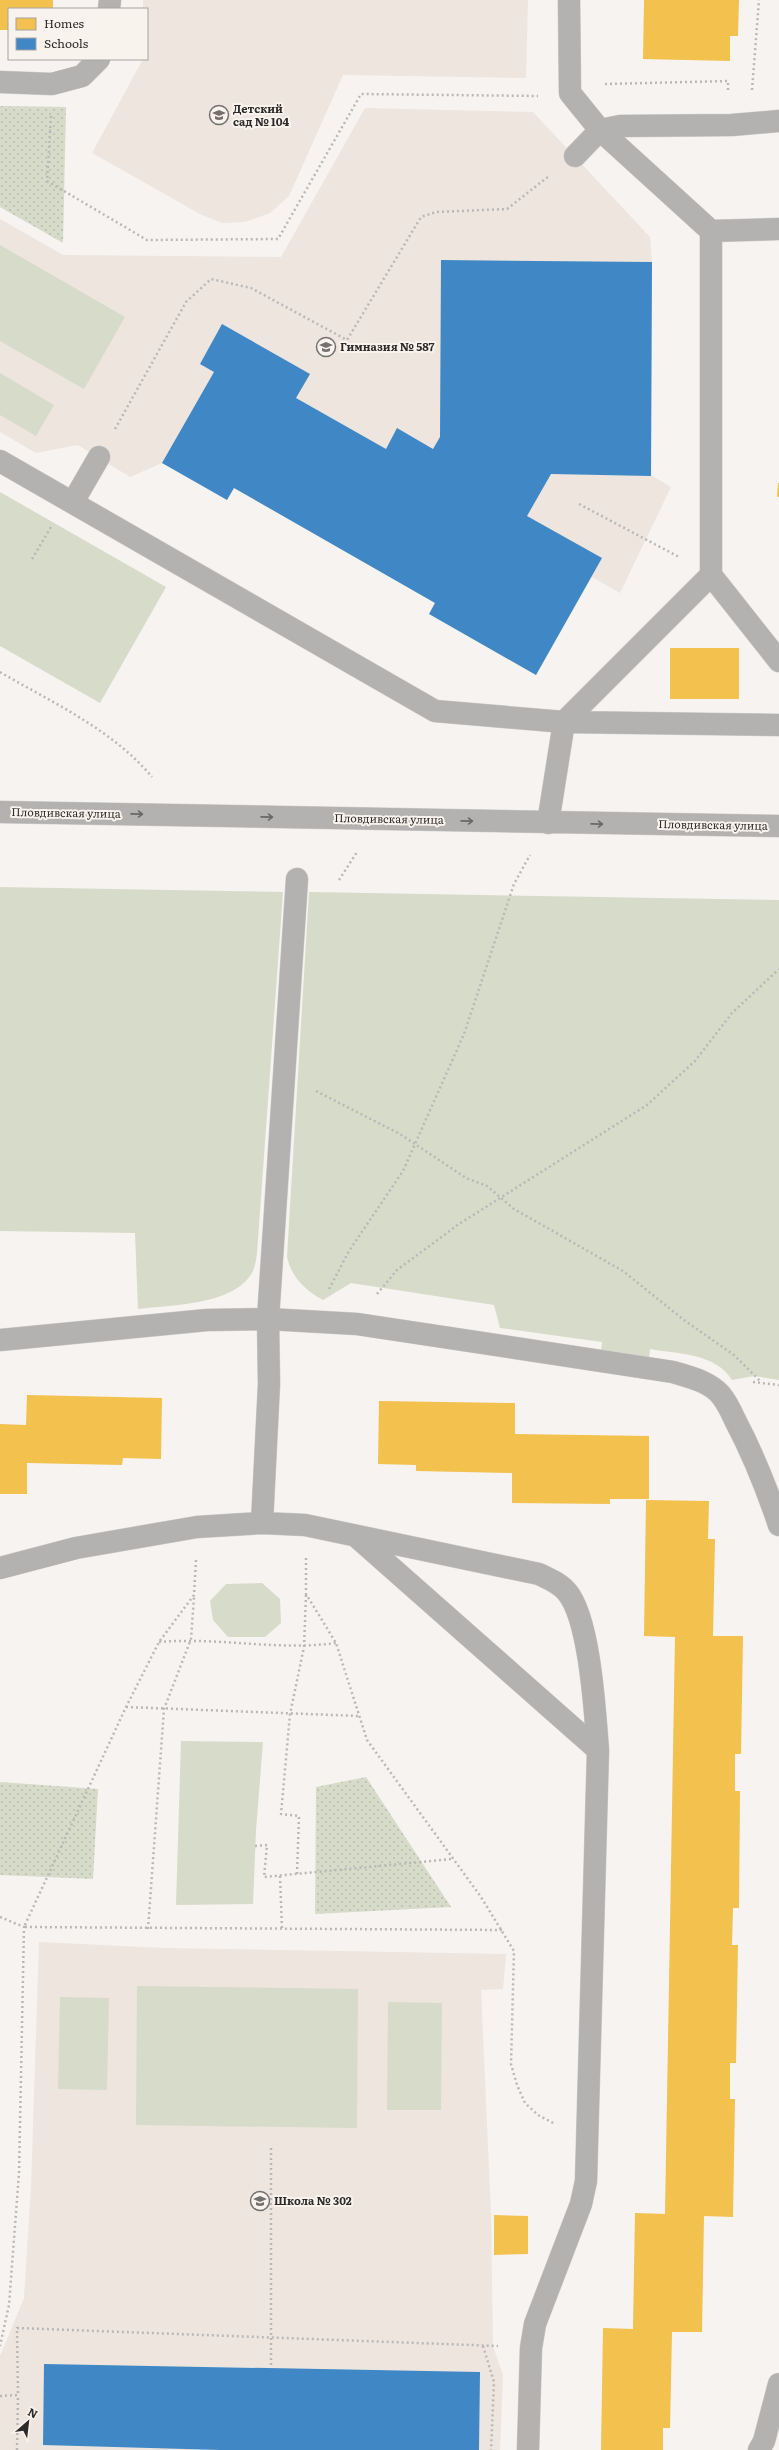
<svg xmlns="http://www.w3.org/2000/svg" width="779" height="2450" font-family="Literata,serif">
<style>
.built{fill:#ede5de}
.green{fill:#d7dbc9}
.park{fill:url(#park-dots)}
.homes{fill:#f2c14e}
.schools{fill:#3f88c5}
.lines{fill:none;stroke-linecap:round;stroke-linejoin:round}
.minor-casing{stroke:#d1cfce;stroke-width:23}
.path{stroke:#bab8b7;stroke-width:2.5;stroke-dasharray:2 3;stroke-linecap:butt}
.minor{stroke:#b4b2b1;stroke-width:22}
.oneway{stroke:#6a6866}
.labels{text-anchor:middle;stroke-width:4;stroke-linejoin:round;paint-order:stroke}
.poi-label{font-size:11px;font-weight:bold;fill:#2d2b29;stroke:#f9f3ee;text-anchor:start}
.street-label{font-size:11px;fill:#2d2b29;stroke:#f9f3ee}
</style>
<defs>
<pattern id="park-dots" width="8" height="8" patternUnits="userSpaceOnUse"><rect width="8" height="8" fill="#d7dbc9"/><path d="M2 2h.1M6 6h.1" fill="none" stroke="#b9bcad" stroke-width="1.8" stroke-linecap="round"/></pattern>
</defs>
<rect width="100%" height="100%" fill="#f6f3f1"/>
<path class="built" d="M143,0H528L526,78L343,75L289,196L270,213L245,222L222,223L200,214L92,153L143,59H147V9H143Z
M365,108L533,112L650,237L652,262L651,475L671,487L620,593L592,577L536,675L429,614L435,602L234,488L162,463L130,477L78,445L36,453L0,432V219L63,255L281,257Z
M39,1942L164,1948L506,1954L503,1989L481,1990L491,2214L493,2346L503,2375L500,2450H0V2356L24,2298L31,2187Z"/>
<path class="green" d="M0,245L125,317L84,389L0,341Z
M0,373L54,405L36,436L0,415Z
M0,492L166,587L100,703L0,646Z
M0,887L283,892L257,1253C256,1261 255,1269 250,1276C230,1305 170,1305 138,1309L135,1233L0,1231Z
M309,892L779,900V1380L754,1376L732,1380C715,1353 679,1354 650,1349L649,1359L601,1353L602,1342L500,1328L494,1305L351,1283L323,1300C305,1290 292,1278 287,1257Z
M262,1583L280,1599L281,1623L265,1637H228L213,1620L210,1601L226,1584Z
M181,1741L263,1742L256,1830L253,1904L176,1905Z
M137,1986L358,1989L357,2128L136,2125Z
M60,1997L109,1998L107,2090L58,2089Z
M388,2002L442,2003L441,2110H387Z"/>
<path class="park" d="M0,106L66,107L63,243L0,207Z
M366,1777L451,1907L315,1914L316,1787Z
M0,1782L98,1789L93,1879L0,1875Z"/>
<path class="homes" d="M0,0H53V9H9V30H0Z
M644,0H739L738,36H730V61L643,59Z
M778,483H779V497H777Z
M670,648H739V699H670Z
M27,1395L162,1398L161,1459L123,1458L122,1465L27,1463V1494H0V1424L26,1425Z
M379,1401L515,1403V1434L649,1436V1499H610V1504L512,1503V1473L416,1471V1465L378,1464Z
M646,1500L709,1501L708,1539H715L713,1636H743L741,1754H735V1791H740L739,1908H733L732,1945H738L736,2063H730V2099H735L733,2217L704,2216L702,2332H672L670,2428H663V2450H601L603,2328L633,2329L635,2213L665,2214L675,1637L644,1636Z
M494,2215L528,2216V2254L494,2255Z"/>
<path class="schools" d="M441,260L652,262L651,476L551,474L527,516L602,558L536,675L429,614L435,603L234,488L227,500L162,463L214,372L200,364L222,324L310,374L296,398L386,449L397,428L433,449L440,437Z
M44,2364L480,2372L479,2450H221L43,2445Z"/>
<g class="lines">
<defs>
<path id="minor" d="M569,0L570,93L600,130L711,231V575L779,661
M109,9L110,0
M0,82L52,84L82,76L99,59
M575,156L600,130L620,126L732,125L779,121
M711,231L779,229
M0,461L435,711L564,722L779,725
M73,502L99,457
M0,812L779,826
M548,823L564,722L711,575
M297,879L268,1319L357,1324L673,1372C689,1377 708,1381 720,1394C726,1401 731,1411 735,1420C753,1454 767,1489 779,1525
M0,1340L207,1320L268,1319L269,1384L262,1523
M358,1538L598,1750
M0,1568L76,1548L197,1527L262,1523L305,1525L539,1574C549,1579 560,1583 567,1592C590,1619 595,1713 598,1750L586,2181L581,2204L535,2324L531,2348L528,2450
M759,2450L764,2441L779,2384"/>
</defs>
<use href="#minor" class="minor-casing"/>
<path class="path" d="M605,84L728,81V92
M752,90L759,0
M51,116L47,181L147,240L278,239L361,94L538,96
M115,429L186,302L211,279L251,288L347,340L421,217L436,212L507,209L549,176
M579,504L679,557
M32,559L51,527
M0,672C53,703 113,730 152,777
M339,880L357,852
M316,1091L400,1134L466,1178L487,1186L514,1209L623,1271L684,1320L734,1355L761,1382
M329,1289L349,1251L403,1171L464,1034L514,884L530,855
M377,1294L397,1270L459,1224L647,1105L695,1061L732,1013L779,969
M753,1382L779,1385
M306,1558V1594L336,1643L367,1740L481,1897L514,1951L511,2064L517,2085L525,2103L538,2115L555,2124
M196,1560L194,1595L159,1642L126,1707L24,1927L502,1930
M159,1642C219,1637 277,1651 336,1643
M126,1707L359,1716
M255,1846L267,1845L264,1877L452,1859
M297,1874L299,1816L281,1814L290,1714L304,1647L306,1595
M280,1876L282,1929
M0,1917L24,1927L19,2173L9,2305L0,2346
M148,1929L164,1709L191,1639L194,1597
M271,2148V2368
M483,2346L494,2382L491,2450
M0,2396L18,2395L17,2328L498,2346
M17,2450L18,2395"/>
<use href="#minor" class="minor"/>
</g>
<defs><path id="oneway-shaft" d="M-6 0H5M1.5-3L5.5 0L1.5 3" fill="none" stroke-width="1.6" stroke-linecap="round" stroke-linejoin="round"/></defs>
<g class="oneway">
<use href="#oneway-shaft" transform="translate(137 814) rotate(1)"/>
<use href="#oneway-shaft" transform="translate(267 817) rotate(1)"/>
<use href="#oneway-shaft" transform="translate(467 821) rotate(1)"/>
<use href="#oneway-shaft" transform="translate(597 824) rotate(1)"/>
</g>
<defs>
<symbol id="school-ring" viewBox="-11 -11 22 22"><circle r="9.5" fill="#f9f3ee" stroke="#73716f" stroke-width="1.5"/><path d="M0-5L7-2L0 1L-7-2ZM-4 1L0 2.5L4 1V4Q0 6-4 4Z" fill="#73716f"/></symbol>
</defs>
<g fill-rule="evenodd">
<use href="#school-ring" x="208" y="104" width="22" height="22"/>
<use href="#school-ring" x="315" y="336" width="22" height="22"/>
<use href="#school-ring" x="249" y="2190" width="22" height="22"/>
</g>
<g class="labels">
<g class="poi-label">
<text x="233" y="113">Детский<tspan x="233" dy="13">сад № 104</tspan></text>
<text x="340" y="351">Гимназия № 587</text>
<text x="274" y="2205">Школа № 302</text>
</g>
<g class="street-label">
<text transform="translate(66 813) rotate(1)" y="4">Пловдивская улица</text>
<text transform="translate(389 819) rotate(1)" y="4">Пловдивская улица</text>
<text transform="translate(713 825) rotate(1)" y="4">Пловдивская улица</text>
</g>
</g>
<rect x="8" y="8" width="140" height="52" fill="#f9f3ee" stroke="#a7a39f"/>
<rect x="16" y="18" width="20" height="12" fill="#f2c14e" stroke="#a7a39f"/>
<text x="44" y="28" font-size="12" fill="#2d2b29">Homes</text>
<rect x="16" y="38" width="20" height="12" fill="#3f88c5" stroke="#a7a39f"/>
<text x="44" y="48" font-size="12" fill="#2d2b29">Schools</text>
<g transform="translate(28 2422) rotate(28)" stroke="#f9f3ee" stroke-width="3" paint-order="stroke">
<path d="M0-3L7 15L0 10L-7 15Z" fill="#2d2b29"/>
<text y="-6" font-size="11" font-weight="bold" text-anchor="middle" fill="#2d2b29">N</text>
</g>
</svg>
